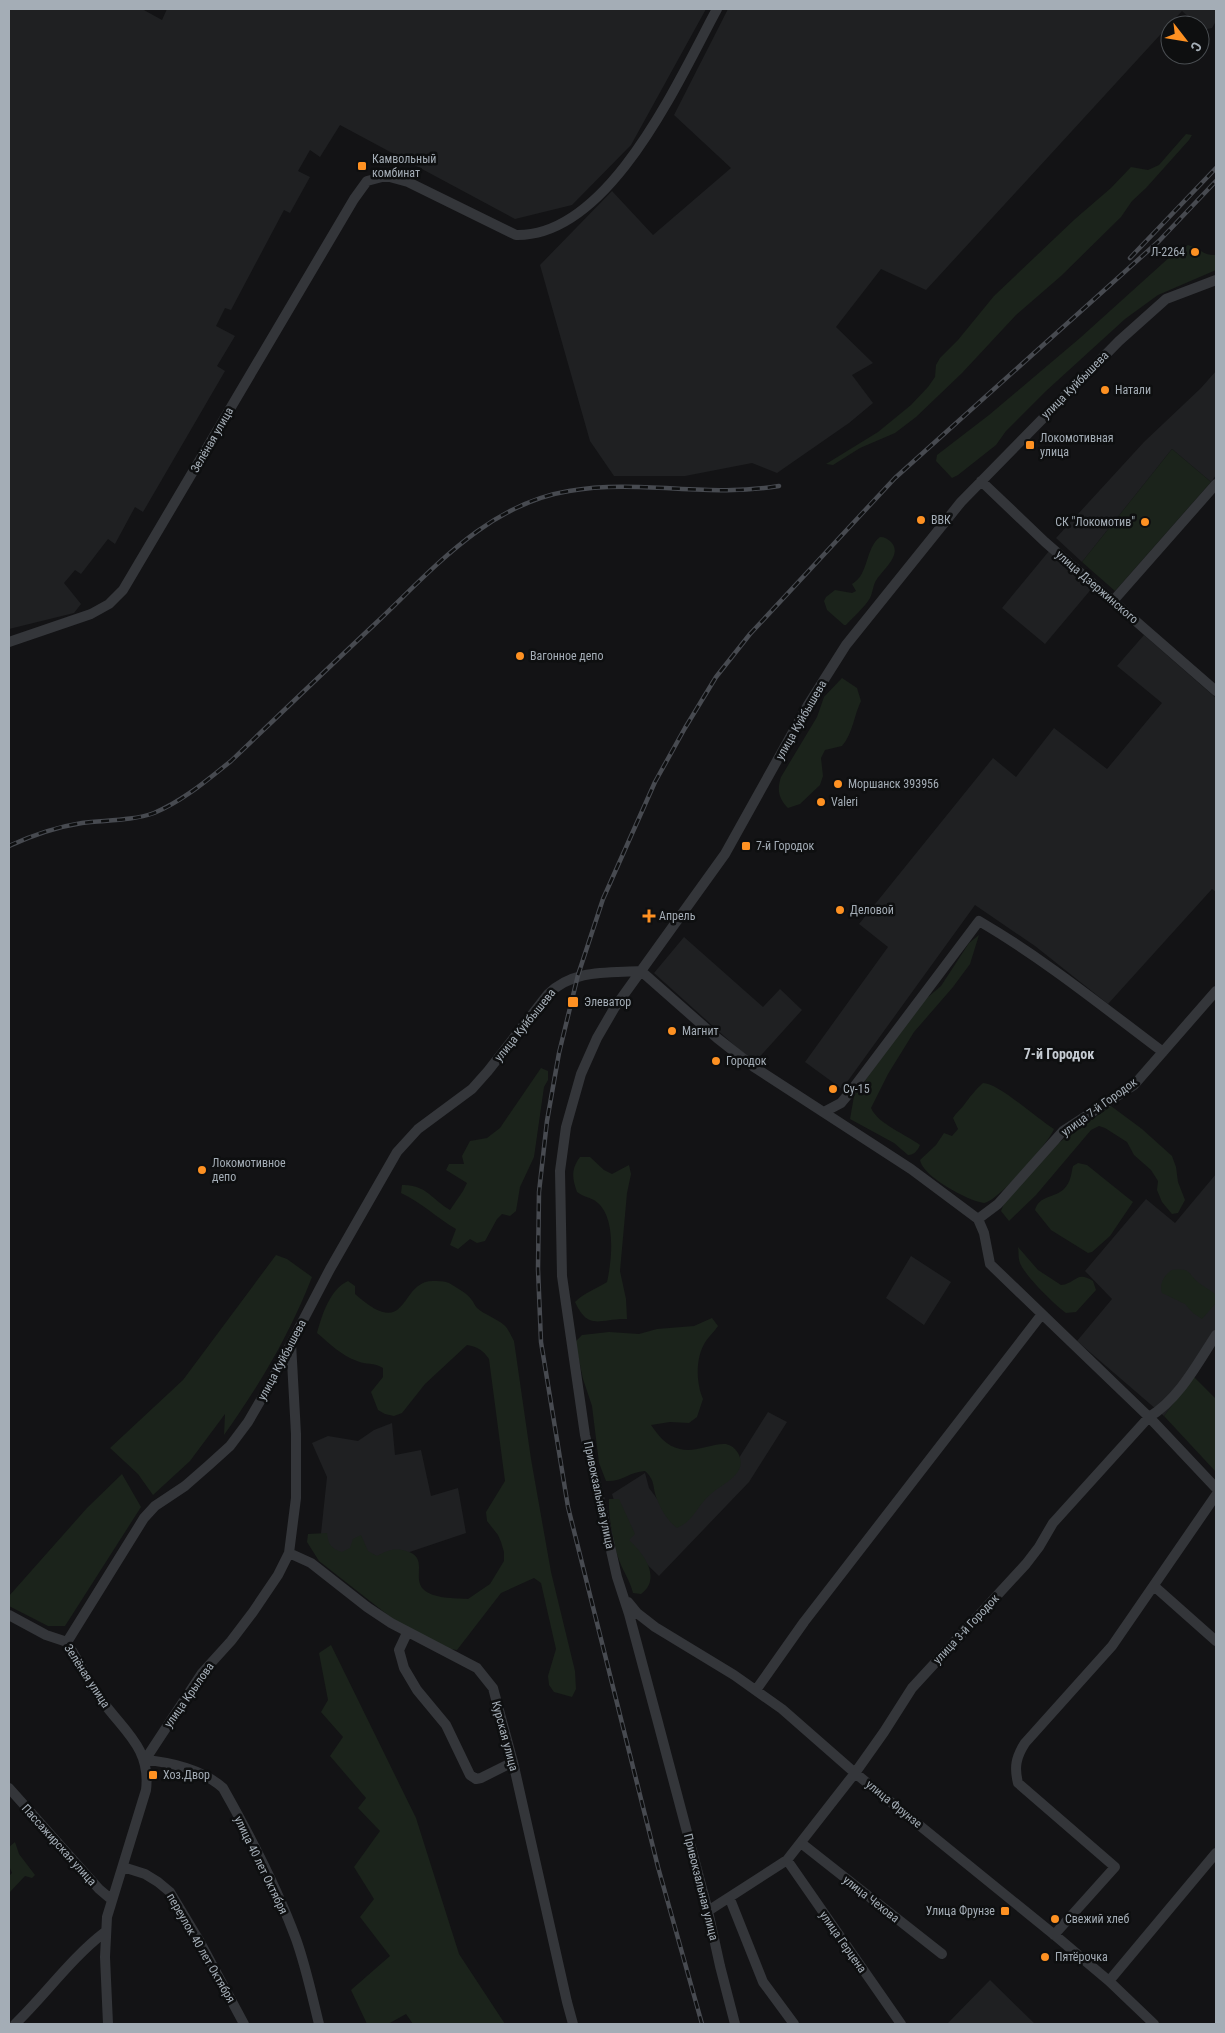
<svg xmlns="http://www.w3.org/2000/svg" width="1225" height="2033" font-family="'Roboto Condensed',sans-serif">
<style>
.built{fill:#1f2022}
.green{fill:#1b231b}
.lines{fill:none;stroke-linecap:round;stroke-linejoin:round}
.minor{stroke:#34363a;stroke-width:10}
.rail-casing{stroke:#474a50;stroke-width:4.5}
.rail{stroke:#0e0f10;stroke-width:2.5;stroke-dasharray:8;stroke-linecap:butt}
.poi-dot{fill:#fe9122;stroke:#0e0f10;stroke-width:2}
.labels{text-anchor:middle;stroke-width:5;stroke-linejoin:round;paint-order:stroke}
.poi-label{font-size:12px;fill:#a4adb6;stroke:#0e0f10;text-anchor:start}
.street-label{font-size:12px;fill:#a4adb6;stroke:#0e0f10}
.neighbourhood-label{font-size:14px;font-weight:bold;fill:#c5cbd2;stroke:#0e0f10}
</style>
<rect width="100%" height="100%" fill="#131315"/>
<path class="built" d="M9,9H142L162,20L167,9H706L631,145L572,205L515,219L340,125L320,157L310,150L298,171L310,177L290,213L284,210L231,310L225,308L216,326L235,336L217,366L225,371L143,512L135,507L115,544L108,539L81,574L75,570L64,583L81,604L74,613L9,629Z
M728,9H1216V21L1212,28L1202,30L1200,25H1197L1182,11L926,290L881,269L836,327L873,363L852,375L873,403L849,423L777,473L752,463L685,476H614L590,441L540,265L612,191L653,235L731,168L674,115Z
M1216,371V475L1211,482L1172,449L1082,562L1056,538L1144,442L1201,388Z
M1049,551L1093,587L1045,644L1002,608Z
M1144,635L1216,698V892L1212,889L1108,1004L1035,946L975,905L842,1089L805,1062L888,947L859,924L993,758L1016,777L1054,728L1107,769L1162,703L1117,666Z
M684,937L763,1007L780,989L802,1010L754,1063L654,973Z
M1216,1174V1344L1164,1416L1077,1341L1112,1299L1085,1271L1146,1199L1175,1223Z
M911,1256L951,1282L924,1325L886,1298Z
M768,1412L787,1422L749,1482L659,1576L628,1546L612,1494L645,1473L649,1488L676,1524L732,1469Z
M392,1423L395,1455L421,1450L431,1496L458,1488L466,1533L374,1564L319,1552L327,1477L312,1443L328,1436L358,1441L374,1430Z
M990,1980L1035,2024H947Z"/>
<path class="green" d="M1186,134L1192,135L1189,140L1146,188L1132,201L1121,217L1061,276L1016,315L962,373L916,417L895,433L860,448L833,465L826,464L878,432L911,405L928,387L935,377L936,365L940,358L958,340L994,296L1075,219L1111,188L1131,167L1148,170L1159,165Z
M1188,245C1199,248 1204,256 1216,255V270L1158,295L1125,319L1046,391L1006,431L996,445L958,475L952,478L936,461L937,455L989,415L1080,338L1172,255Z
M1172,449L1211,482L1115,591L1082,562Z
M880,537C885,537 888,539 891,542C903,554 883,570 877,579C873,584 873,592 870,598C864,608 854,616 846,625H844L827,610L824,601L826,597L835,590L852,593L856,591L852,584C869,575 865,548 880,537Z
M842,678L857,688L861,701C854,715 853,733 842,746L825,750L821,758L823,776L820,785L800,804L788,808C778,798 777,789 781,777L817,717L824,697Z
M979,935L970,964L953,987L914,1032L888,1074L871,1108C878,1124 907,1135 920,1145C918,1150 914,1155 908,1155L894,1143L850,1119L854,1096L921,1003L941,986L969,943Z
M541,1068L548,1071V1080L544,1087L534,1157L520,1187L516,1211L510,1216L502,1214L497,1219L485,1241L477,1243L470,1239L458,1249L450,1245L456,1229C437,1218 421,1202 401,1193L402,1185C425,1184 432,1199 450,1210L463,1191L467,1183L446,1170L449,1164H464L462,1156L470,1141L487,1138L500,1128Z
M983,1083C998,1083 1038,1119 1054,1129C1049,1143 997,1202 984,1203C968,1201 922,1176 920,1160L936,1145L944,1133L952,1136L958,1129L953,1118C956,1113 960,1110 964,1105C970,1097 975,1090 983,1083Z
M1111,1106L1142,1129L1172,1156L1176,1167L1178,1182L1185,1200L1178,1213L1172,1214L1162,1202L1157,1190L1158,1181L1151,1170L1134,1155L1127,1142L1105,1128L1099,1126L1091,1130L1036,1195L1009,1221L1001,1211L1005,1201L1057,1144Z
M580,1157H590L604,1170L612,1174L629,1165L631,1174L627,1193L620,1271L626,1299L627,1319C600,1318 589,1332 575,1302C584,1293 596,1289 607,1282C612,1260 617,1214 594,1200C588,1197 582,1196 577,1192C572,1178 571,1169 580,1157Z
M1078,1163L1087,1165L1133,1202L1110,1236L1092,1252L1088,1253L1051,1230L1035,1210C1039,1195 1055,1198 1064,1189C1071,1182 1071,1174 1073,1166Z
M1018,1247L1038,1270L1061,1285C1076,1284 1076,1270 1093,1281L1096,1290L1076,1312L1066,1313C1055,1305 1025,1276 1020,1263C1018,1258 1019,1252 1018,1247Z
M276,1255L287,1259L312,1277C290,1334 259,1386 224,1435L225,1414L190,1461L153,1495L138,1474L110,1448L183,1380Z
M1172,1270C1193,1268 1187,1274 1199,1283C1205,1288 1211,1290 1216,1295L1215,1304L1202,1319L1193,1313L1185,1304L1162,1293C1159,1284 1164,1275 1172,1270Z
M348,1281L355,1286V1294C410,1343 398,1281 433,1281C438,1281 444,1281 449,1283C455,1287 467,1293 471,1299C474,1302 474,1305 477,1308C485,1315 496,1318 504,1325C508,1328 511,1336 514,1341L531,1459L551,1572L575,1671L576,1689L572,1697L554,1692L549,1685L548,1676L556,1649L541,1583L534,1578L501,1593L457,1650L450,1649L398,1623L319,1561L307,1542L308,1534L327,1533C328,1544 331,1549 342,1552L350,1548L353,1539L361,1535L368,1551L377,1556C388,1550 394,1548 406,1551C429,1557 412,1577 423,1589C433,1599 455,1598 468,1599L490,1584L504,1561V1552L501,1542L498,1535L487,1521L486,1512L505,1481L489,1359C483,1350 478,1347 467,1345L425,1384L402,1413L394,1416L385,1414L378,1410L371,1392L383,1377V1368C374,1362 366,1365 357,1361C342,1356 329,1343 317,1333C322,1315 330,1289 348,1281Z
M712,1318L718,1326C714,1332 709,1336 706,1341C695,1357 696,1383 703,1399L697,1417L689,1423L670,1422L651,1425C658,1435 666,1446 680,1449C696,1453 711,1443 726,1444C731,1445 735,1448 738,1453C749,1473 724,1483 712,1493C697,1505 695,1520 677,1528C668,1521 661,1510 657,1499C652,1487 656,1481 645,1471C629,1472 622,1482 606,1481L599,1463L592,1406L583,1379L575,1342L582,1335L609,1332L639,1334L657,1329L694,1326Z
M1193,1376L1216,1399V1472L1164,1416Z
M122,1474L141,1507L65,1626H48L9,1606V1596L87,1508Z
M609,1499H619L635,1534L629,1540C644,1554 662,1578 641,1594L633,1593C630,1580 622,1570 618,1557C613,1542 608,1514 609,1499Z
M331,1645L416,1818L459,1954L505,2024H413L406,2014L388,2024H367L351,1990L390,1956L360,1917L374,1899L354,1867L380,1831L358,1808L366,1798L330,1756L343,1737L321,1712L328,1700L319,1653Z
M15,1842L19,1854L35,1875L32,1878L25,1876L9,1893V1876L12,1873L9,1866V1847Z"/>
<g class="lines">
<path class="minor" d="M981,481L1045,542L1216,691
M1113,601L1216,484
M9,642L91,614L109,604L123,590L354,199L367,181L386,176L408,182L516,235C610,237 679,79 717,9
M641,971L717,1038L754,1067L911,1169L978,1219L984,1233L990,1264L1149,1417L1216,1488
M824,1112L841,1103L851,1091L979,921C1044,959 1103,1007 1163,1052
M978,1219L998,1204L1063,1131L1134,1085L1216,991
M289,1553L311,1563L367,1607L391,1623L477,1668L493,1688L513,1762L567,2002L573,2024
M1154,1586L1216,1641
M628,1602L637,1613L655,1627L734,1675L782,1709L855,1773L1057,1937L1109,1981L1154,2024
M9,1615L46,1635L67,1642C79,1662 89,1684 103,1702C125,1732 151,1749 146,1790L107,1917L105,1957L108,2024
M407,1633L399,1650L404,1668L417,1690L446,1725L470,1775L476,1779L481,1778L513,1762
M67,1642L144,1518L155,1506L185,1486L209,1465L230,1446L248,1422L266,1391L330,1269L397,1152L418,1129L472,1089L488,1071L548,994C574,969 607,973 641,971
M756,1690L804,1622L1042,1314
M145,1760L202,1673L231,1641L253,1612L278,1575L289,1553L296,1498V1434L291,1343
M145,1760C171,1762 203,1770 223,1788C249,1834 278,1890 296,1939C306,1967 312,1996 319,2024
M9,1788L99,1889L112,1900
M801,1843L942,1954
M787,1860L901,2024
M123,1867L145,1874L158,1882L170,1892L200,1942L244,2024
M730,1899L763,1982L794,2024
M708,1911L787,1860L855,1773L884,1732L912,1688L1026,1564L1039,1547L1053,1523L1149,1417C1179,1399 1197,1364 1216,1335
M1054,1935L1115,1867L1018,1783C1014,1767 1016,1757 1025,1743L1112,1646L1216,1495
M1109,1981L1216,1853
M15,2024C46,1994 71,1958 105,1932
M735,2024L720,1966L708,1911L656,1715L629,1614L617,1577L585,1435L562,1276L560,1171L566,1127L581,1074L597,1038L615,1007L725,854L808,705L846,645L961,502L1119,341L1166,299L1216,280"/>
<defs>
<path id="rail" d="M1130,258L1216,168
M9,846C33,835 56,827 82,823C105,820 132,821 154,813C183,801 207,780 231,761C279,715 327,669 376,623C432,570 488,504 569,491C639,479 709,498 779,486
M702,2024L658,1867L568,1507L541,1342L538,1269L539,1192L547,1121L559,1053L578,975L603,899L655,782L685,728L716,677L750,634L895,478L1159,241L1216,181"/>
</defs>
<use href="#rail" class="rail-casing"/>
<use href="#rail" class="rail"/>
</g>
<g class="poi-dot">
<rect x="357" y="161" width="10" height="10" rx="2.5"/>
<circle cx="1195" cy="252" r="5"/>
<circle cx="1105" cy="390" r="5"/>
<rect x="1025" y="440" width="10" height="10" rx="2.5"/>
<circle cx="921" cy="520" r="5"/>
<circle cx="1145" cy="522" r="5"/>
<circle cx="520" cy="656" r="5"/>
<circle cx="838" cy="784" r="5"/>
<circle cx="821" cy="802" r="5"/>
<rect x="741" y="841" width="10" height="10" rx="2.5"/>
<circle cx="840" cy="910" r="5"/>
<path d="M646.5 908.5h5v5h5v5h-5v5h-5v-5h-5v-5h5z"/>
<rect x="567" y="996" width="12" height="12" rx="2.5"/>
<circle cx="672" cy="1031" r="5"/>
<circle cx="716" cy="1061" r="5"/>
<circle cx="833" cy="1089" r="5"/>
<circle cx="202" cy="1170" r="5"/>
<rect x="148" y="1770" width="10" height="10" rx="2.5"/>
<rect x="1000" y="1906" width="10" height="10" rx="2.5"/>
<circle cx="1055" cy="1919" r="5"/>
<circle cx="1045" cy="1957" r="5"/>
</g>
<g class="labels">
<g class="poi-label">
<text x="372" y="163">Камвольный<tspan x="372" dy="14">комбинат</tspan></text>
<text x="1185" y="256" text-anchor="end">Л-2264</text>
<text x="1115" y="394">Натали</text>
<text x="1040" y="442">Локомотивная<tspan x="1040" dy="14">улица</tspan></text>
<text x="931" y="524">ВВК</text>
<text x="1135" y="526" text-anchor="end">СК "Локомотив"</text>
<text x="530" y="660">Вагонное депо</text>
<text x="848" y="788">Моршанск 393956</text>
<text x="831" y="806">Valeri</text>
<text x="756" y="850">7-й Городок</text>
<text x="850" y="914">Деловой</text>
<text x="659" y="920">Апрель</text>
<text x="584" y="1006">Элеватор</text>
<text x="682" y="1035">Магнит</text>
<text x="726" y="1065">Городок</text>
<text x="843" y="1093">Су-15</text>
<text x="212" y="1167">Локомотивное<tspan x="212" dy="14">депо</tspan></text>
<text x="163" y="1779">Хоз.Двор</text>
<text x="995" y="1915" text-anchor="end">Улица Фрунзе</text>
<text x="1065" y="1923">Свежий хлеб</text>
<text x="1055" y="1961">Пятёрочка</text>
</g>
<g class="street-label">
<text transform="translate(1075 385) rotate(-45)" y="4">улица Куйбышева</text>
<text transform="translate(212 440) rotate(-60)" y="4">Зелёная улица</text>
<text transform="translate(1097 587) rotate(41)" y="4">улица Дзержинского</text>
<text transform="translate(801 720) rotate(-60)" y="4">улица Куйбышева</text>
<text transform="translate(525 1025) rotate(-51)" y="4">улица Куйбышева</text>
<text transform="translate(1099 1107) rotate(-36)" y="4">улица 7-й Городок</text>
<text transform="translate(282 1360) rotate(-62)" y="4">улица Куйбышева</text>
<text transform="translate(599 1495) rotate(78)" y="4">Привокзальная улица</text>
<text transform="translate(966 1629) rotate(-47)" y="4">улица 3-й Городок</text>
<text transform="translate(87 1676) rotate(57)" y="4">Зелёная улица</text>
<text transform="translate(189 1695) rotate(-55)" y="4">улица Крылова</text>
<text transform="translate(505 1736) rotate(75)" y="4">Курская улица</text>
<text transform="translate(894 1804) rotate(39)" y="4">улица Фрунзе</text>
<text transform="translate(59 1845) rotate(48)" y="4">Пассажирская улица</text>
<text transform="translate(261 1865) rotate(64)" y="4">улица 40 лет Октября</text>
<text transform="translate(701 1887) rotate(76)" y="4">Привокзальная улица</text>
<text transform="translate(871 1899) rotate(38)" y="4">улица Чехова</text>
<text transform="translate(843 1942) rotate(55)" y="4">улица Герцена</text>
<text transform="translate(201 1948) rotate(60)" y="4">переулок 40 лет Октября</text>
</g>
<g class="neighbourhood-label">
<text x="1059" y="1059">7-й Городок</text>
</g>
</g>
<rect width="1225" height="2033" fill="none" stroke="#a4adb6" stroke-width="20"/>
<g transform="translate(1185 40) rotate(121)"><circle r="24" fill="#0e0f10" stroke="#4a4e52"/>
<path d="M0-4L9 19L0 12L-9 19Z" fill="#fe9122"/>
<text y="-8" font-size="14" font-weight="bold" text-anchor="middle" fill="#a4adb6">С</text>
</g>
</svg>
